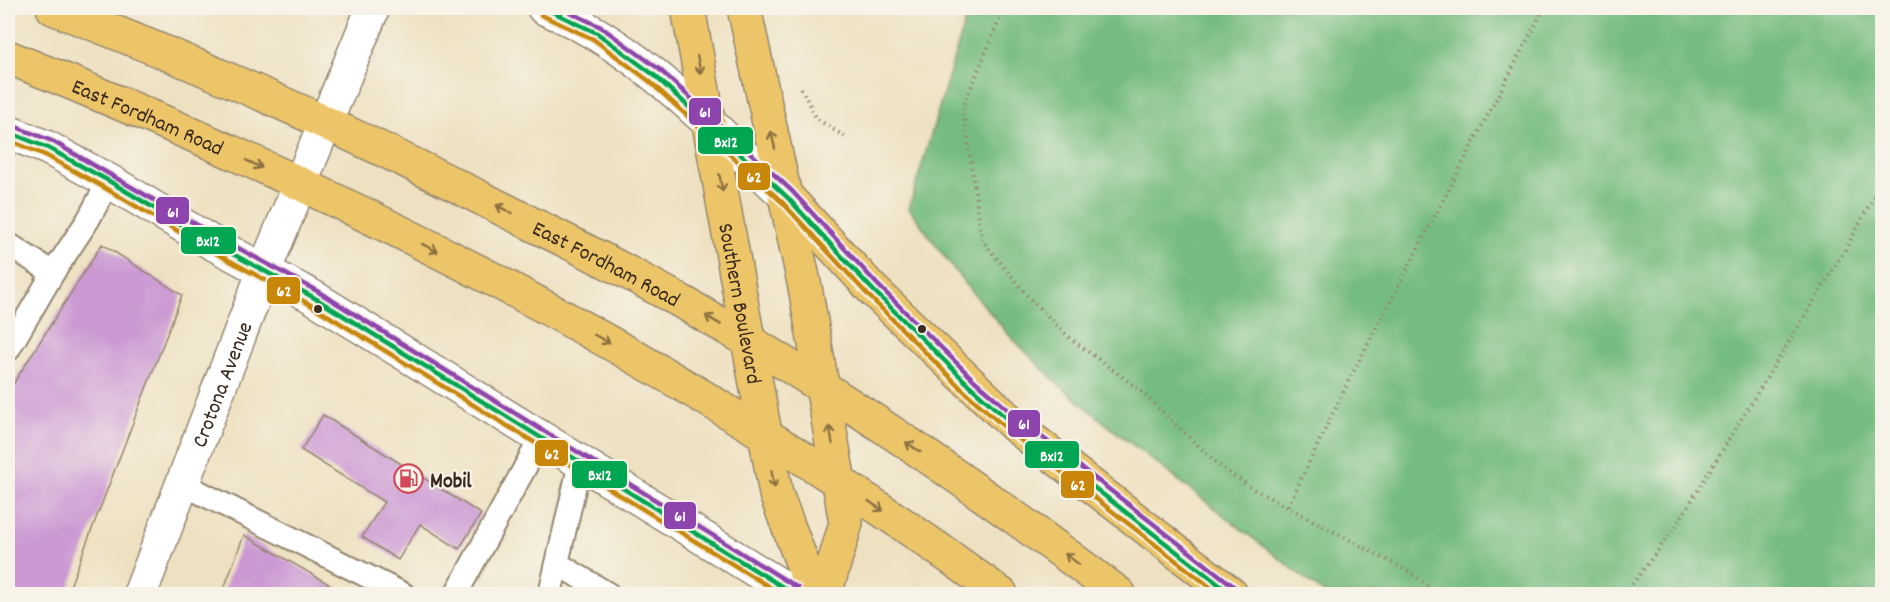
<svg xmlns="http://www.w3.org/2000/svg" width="1890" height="602" font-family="Dekko,sans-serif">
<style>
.forest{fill:#76bc80;stroke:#58734f;stroke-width:1.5}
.building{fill:#cb98d3}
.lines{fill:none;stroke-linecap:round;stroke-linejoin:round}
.service-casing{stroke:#948670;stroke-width:26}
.tertiary-casing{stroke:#948670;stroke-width:36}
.primary-casing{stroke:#948670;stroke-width:36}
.path{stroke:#948670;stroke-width:4;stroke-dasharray:1.5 4.5;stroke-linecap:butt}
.service{stroke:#fff;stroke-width:22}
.tertiary{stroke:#fff;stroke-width:33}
.primary{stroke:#edc569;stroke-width:33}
.bus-1-casing{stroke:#f7f3e8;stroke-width:9}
.bus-2-casing{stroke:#f7f3e8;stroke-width:9}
.bus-3-casing{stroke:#f7f3e8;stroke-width:9}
.bus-1{stroke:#00a651;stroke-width:4.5}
.bus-2{stroke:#c88708;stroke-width:4.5}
.bus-3{stroke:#8e44ad;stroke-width:4.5}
.oneway{stroke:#8b7040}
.bus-dot{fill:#3b2a1e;stroke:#f7f3e8;stroke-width:2}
.labels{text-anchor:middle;stroke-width:4.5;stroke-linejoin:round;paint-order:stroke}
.street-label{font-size:22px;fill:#3b2a1e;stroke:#f7f3e8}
.poi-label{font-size:22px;font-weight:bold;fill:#3b2a1e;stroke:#f7f3e8;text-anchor:start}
.line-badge{stroke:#f7f3e8;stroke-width:2}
.badge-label{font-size:16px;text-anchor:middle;font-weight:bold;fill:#fff}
</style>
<rect width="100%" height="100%" fill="#f7f3e8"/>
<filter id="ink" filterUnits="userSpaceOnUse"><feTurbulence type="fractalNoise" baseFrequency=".0167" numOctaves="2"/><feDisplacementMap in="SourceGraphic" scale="12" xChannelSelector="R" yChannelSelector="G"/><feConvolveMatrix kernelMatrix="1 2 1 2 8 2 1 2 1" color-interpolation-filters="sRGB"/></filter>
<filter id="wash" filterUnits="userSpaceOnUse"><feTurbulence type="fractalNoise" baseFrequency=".008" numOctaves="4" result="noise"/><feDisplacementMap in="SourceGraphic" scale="24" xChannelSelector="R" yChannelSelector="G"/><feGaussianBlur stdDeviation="1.35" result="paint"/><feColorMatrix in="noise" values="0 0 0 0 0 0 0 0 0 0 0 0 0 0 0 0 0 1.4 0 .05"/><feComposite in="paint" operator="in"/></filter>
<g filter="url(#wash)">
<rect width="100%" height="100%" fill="#eee1c1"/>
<path class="forest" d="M969,8H1882V594H1325L1111,428L1058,384L1008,334L955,271L909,208Z"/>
<g id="blocks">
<path class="building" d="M102,244L182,295L67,594H8V392Z
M323,415L481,514L459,549L420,524L398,560L362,537L384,502L301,450Z
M244,535L346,594H222Z"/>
</g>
</g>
<g filter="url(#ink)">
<use href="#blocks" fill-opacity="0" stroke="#948670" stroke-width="1.5"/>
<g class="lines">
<defs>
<path id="service" d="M8,244L53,273L8,350
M53,273L88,220L109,181
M183,484L403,594
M558,564L608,594
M456,594L541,438
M550,594L580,463"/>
<g id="tertiary">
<path d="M544,8C640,46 713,128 787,197"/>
<path d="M8,132L48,148L109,181L214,244L313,297L794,594"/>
<path id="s1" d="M140,594L264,271L373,8"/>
</g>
<g id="primary">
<path id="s2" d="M53,8C215,70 374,142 528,222C583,249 638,277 691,307C840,393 982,491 1119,594"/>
<path id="s3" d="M688,8L776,494L814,594"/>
<path d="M744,8L805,287L846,523L825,594"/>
<path id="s4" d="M8,57C357,197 698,371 1001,594"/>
<path d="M787,197L872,289L1015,426L1231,594"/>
</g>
</defs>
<use href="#service" class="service-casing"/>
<use href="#tertiary" class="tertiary-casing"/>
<use href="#primary" class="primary-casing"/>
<path class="path" d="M1004,8L963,107L982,240L1030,299L1071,339L1136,387L1221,467L1253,489L1406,570L1440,594
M801,88L817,119L847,138
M1288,506L1349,380L1544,8
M1625,594L1676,526L1848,245L1882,181"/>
<use href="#service" class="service"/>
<use href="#tertiary" class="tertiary"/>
<use href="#primary" class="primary"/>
<defs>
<path id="bus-1" d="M544,8L597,33L654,75L787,197L872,289L970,386L1015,426L1231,594
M8,132L48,148L109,181L214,244L313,297L794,594"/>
<path id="bus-2" d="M541,15L593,39L649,81L782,202L867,294L965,392L1010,432L1219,594
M8,140L45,155L105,188L210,250L309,304L781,594"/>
<path id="bus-3" d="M561,8L601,27L659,69L792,191L877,284L975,381L1020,420L1236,588
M11,125L52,141L218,237L317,291L798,588"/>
</defs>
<use href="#bus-1" class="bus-1-casing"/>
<use href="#bus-2" class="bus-2-casing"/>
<use href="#bus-3" class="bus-3-casing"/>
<use href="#bus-1" class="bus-1"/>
<use href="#bus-2" class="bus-2"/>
<use href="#bus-3" class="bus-3"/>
</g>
<defs><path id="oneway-shaft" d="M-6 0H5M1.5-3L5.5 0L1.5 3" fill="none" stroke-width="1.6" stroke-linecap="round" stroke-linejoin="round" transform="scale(1.5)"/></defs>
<g class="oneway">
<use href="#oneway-shaft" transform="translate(699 65) rotate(79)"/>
<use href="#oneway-shaft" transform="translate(773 140) rotate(-103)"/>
<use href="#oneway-shaft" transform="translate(254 164) rotate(25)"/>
<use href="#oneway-shaft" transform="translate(721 183) rotate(79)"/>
<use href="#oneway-shaft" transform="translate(504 209) rotate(-153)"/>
<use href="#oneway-shaft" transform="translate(430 248) rotate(27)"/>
<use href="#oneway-shaft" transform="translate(713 320) rotate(-149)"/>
<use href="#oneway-shaft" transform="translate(602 339) rotate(28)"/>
<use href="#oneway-shaft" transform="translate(831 435) rotate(-100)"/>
<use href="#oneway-shaft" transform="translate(913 447) rotate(-146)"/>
<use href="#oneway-shaft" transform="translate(773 479) rotate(80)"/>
<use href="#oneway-shaft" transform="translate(876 506) rotate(34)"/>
<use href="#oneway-shaft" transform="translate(1072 559) rotate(-143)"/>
</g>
</g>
<defs>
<symbol id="fuel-ring" viewBox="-11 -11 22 22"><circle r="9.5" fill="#f7f3e8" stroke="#d1495b" stroke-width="1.5"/><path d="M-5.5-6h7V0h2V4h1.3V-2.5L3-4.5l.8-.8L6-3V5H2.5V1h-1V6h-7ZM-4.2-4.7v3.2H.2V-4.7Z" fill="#d1495b"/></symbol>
</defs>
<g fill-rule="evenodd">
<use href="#fuel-ring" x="392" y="462" width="33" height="33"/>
</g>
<g class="bus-dot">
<circle cx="318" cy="309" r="5"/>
<circle cx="922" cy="329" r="5"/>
</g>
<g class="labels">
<g class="street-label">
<text dy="8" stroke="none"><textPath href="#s4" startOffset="152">East Fordham Road</textPath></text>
<text dy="8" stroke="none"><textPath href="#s2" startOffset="610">East Fordham Road</textPath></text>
<text dy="8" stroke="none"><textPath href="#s3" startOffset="300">Southern Boulevard</textPath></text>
<text dy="8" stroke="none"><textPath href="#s1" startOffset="225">Crotona Avenue</textPath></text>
</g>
<g class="poi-label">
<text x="430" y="487">Mobil</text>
</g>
</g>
<g class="line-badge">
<rect x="688" y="97" width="34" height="29" rx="6" fill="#8e44ad"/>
<rect x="697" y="126" width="57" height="29" rx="6" fill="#00a651"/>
<rect x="737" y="162" width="34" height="29" rx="6" fill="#c88708"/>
<rect x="155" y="196" width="35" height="29" rx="6" fill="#8e44ad"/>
<rect x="180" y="226" width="57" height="29" rx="6" fill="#00a651"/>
<rect x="266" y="276" width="35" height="29" rx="6" fill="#c88708"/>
<rect x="1007" y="409" width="34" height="29" rx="6" fill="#8e44ad"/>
<rect x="534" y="439" width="35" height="28" rx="6" fill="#c88708"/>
<rect x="1024" y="440" width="56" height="29" rx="6" fill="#00a651"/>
<rect x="571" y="460" width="57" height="29" rx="6" fill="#00a651"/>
<rect x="1060" y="470" width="35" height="29" rx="6" fill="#c88708"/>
<rect x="663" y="501" width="34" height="29" rx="6" fill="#8e44ad"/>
</g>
<g class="badge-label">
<text x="705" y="117">61</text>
<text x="726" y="147">Bx12</text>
<text x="754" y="182">62</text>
<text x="173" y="217">61</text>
<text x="208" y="246">Bx12</text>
<text x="284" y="296">62</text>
<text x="1024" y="429">61</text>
<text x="552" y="459">62</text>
<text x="1052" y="461">Bx12</text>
<text x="600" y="480">Bx12</text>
<text x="1078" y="490">62</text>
<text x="680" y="521">61</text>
</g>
<rect width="1890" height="602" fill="none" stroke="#f7f3e8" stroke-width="30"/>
</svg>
